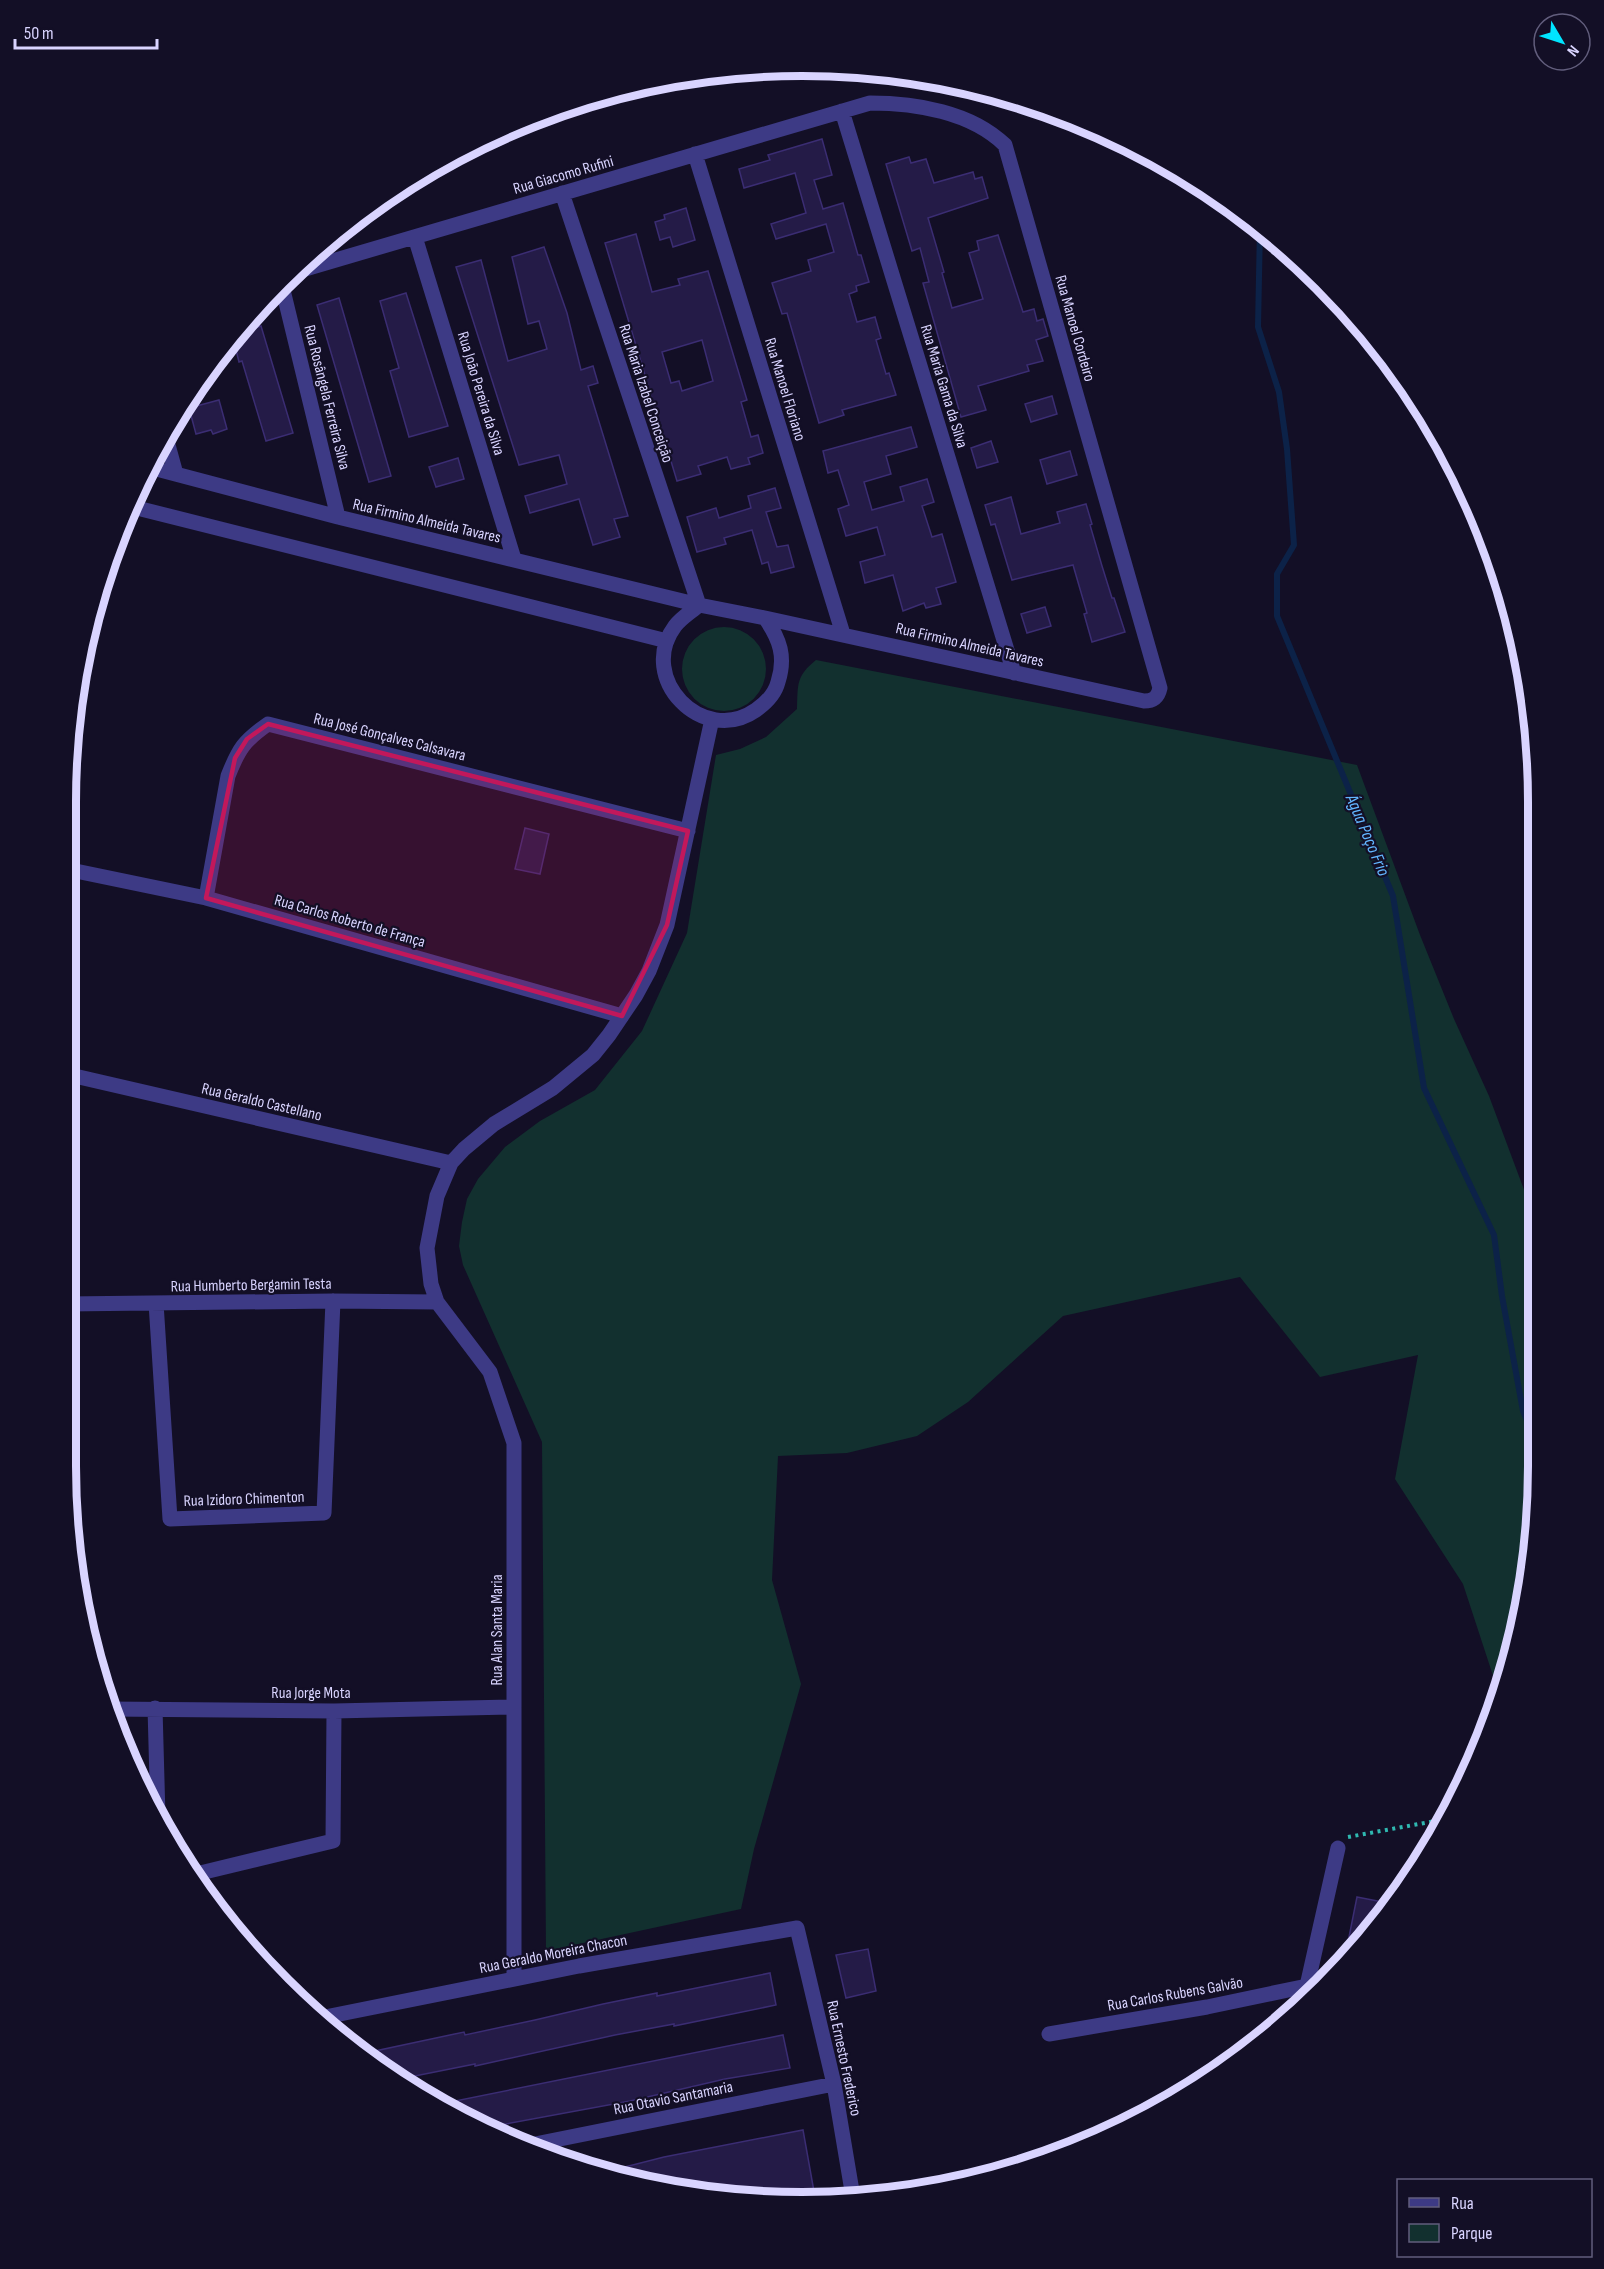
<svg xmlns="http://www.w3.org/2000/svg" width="1604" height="2269" font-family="'Sofia Sans Condensed',sans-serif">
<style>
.green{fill:#12302f}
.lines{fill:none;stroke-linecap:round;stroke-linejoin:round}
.stream{stroke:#0c2248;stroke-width:6}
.building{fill:#241b47;stroke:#3b2d73;stroke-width:1.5;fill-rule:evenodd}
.path{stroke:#2fb8b0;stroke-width:4;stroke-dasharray:3 4.5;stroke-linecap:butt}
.minor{stroke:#3d3a85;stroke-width:15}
.marked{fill:#c2185b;fill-opacity:0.2;stroke:#c2185b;stroke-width:4.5;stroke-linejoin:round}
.labels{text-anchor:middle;stroke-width:4.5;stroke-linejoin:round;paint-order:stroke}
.street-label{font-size:16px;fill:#d9d4ff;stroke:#130f26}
.water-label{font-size:18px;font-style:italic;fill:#62b6ff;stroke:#130f26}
.rim{fill:none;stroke:#d9d4ff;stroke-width:8}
</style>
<rect width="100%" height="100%" fill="#130f26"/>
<path class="green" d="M682 669a42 42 0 1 1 84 0a42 42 0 1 1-84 0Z
M816,660L1357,765L1420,935L1454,1019L1489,1096L1535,1219L1536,1515L1513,1657L1499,1694L1463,1584L1395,1479L1418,1355L1320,1377L1240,1277L1063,1316L968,1402L917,1436L847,1453L778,1456L772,1580L801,1684L754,1849L741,1909L546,1951L542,1442L463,1265L459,1246L462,1222L467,1199L478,1179L505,1147L540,1121L595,1090L642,1031L687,933L716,755L740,749L766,737L797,709C798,684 796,676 816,660Z"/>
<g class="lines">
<path class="stream" d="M1260,227L1258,327L1279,392L1287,449L1294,545L1277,574V616L1393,896L1424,1088L1494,1235L1502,1296L1523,1411L1536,1441"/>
</g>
<path class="building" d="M822,139L832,175L814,180L823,209L843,203L858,255H861L869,282L856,286L857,291L849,294L857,322L875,317L881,338L876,340L886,374L889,373L896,395L842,410L844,415L819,423L787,313L782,314L772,283L811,271L808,260L834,252L826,224L776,239L771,224L806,213L795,173L744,188L739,169L770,160L768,155Z
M909,157L911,163L926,159L934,183L973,172L975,179L982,177L988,198L928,218L944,272L942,273L952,308L983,299L969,253L979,250L977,241L998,235L1023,312L1034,309L1037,321L1043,319L1048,336L1036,340L1043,361L1027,365L1029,371L978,386L986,410L961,417L923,283L929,282L920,248L912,251L886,164Z
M686,208L695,240L673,247L670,237L660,240L655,222L665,219L664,215Z
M636,234L652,292L680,285L678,279L708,271L747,400L741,402L751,437L758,435L763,453L748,458L750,464L731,469L727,457L698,466L701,474L677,481L605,243ZM702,340L713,381L682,391L679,381L671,383L662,352Z
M544,247L567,313L581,370L593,366L598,383L588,386L628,516L614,519L620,537L593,545L579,499L530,513L525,496L567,484L559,455L519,465L456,267L481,260L508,361L547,349L539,321L528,324L512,257Z
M406,293L448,426L409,437L390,371L399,368L380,301Z
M339,298L391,476L369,482L317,305Z
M261,326L293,433L266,441L242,361L239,362L233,338L237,334Z
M1052,396L1057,414L1031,422L1025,404Z
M219,400L227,429L213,434L211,430L196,434L189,408Z
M911,427L917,447L886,456L891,474L864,482L872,510L904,501L900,487L927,479L934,502L922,506L932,537L942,534L956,582L936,588L941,604L926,608L924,603L903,611L893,575L865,583L860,562L885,555L877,527L846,536L838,509L849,505L838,470L828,473L823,451Z
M991,441L998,462L977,468L971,448Z
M1070,451L1077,475L1047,484L1040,460Z
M458,458L464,479L436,487L429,467Z
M775,488L781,508L766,512L777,547L788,545L794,567L771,573L768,562L762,564L752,530L724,538L726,544L697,552L687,517L716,508L719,518L751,508L748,496Z
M1011,497L1021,534L1060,523L1057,512L1086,504L1092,524L1090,525L1102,566L1112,598H1114L1125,632L1092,642L1084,614L1087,613L1073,565L1012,580L995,524L991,525L985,505Z
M1045,607L1051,626L1027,633L1021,614Z
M525,828L549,834L540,874L515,869Z
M1357,1897L1393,1904L1386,1915L1363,1940L1349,1937Z
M868,1949L876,1991L846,1998L836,1955Z
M770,1973L776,2005L674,2026V2024L615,2035L475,2066V2064L395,2080L361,2054L464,2032L465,2035L535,2020L603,2004L657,1993V1996Z
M783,2035L790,2068L725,2079L630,2101L484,2128L440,2104Z
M803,2130L815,2197H706L609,2171L664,2157Z"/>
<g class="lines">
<path class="path" d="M1348,1837L1446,1819"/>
<path class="minor" d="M842,111L1014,673
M695,154L843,634
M562,193L699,605
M415,237L514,559
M295,272L870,103C916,103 971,112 1005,145L1160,688C1158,697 1154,701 1144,701L765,618
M282,286L338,517
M165,434L176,474
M149,467L338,517L699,605
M129,506L667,641
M699,605L765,618C780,639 786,657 778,682C775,694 766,703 756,710C703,747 636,678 675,626C681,618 691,612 699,605Z
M66,869L206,898L622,1016
M206,898L228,776C239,748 244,741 268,724L688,831
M66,1074L451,1163
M156,1303L170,1519L324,1513L333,1301
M66,1304L333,1301L437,1302
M155,1708L158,1817
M108,1709L334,1711L514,1707
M189,1873L192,1875L333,1841L334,1711
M514,1979V1443L490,1372L437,1302L431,1284L427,1248L437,1196L451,1163L464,1149L494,1124L553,1088L593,1055L609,1035L636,995L649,971L667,925L712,719
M1308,1999L1307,1986L1338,1848
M315,2019L579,1966L797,1928L834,2084L853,2197
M1049,2034L1207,2007L1307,1986
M520,2147L834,2084"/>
</g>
<path class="marked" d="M268,724L688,831L667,925L622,1016L206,898L235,758L247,739Z"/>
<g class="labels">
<g class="street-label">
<text transform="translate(563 174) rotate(-16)" y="6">Rua Giacomo Rufini</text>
<text transform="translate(1076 328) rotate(74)" y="6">Rua Manoel Cordeiro</text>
<text transform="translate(945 386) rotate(73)" y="6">Rua Maria Gama da Silva</text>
<text transform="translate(786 389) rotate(73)" y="6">Rua Manoel Floriano</text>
<text transform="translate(482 393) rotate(73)" y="6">Rua João Pereira da Silva</text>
<text transform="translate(647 393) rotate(72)" y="6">Rua Maria Izabel Conceição</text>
<text transform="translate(328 397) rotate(76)" y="6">Rua Rosângela Ferreira Silva</text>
<text transform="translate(427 520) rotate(13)" y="6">Rua Firmino Almeida Tavares</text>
<text transform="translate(970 644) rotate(13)" y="6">Rua Firmino Almeida Tavares</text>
<text transform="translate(390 736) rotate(14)" y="6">Rua José Gonçalves Calsavara</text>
<text transform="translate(350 920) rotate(16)" y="6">Rua Carlos Roberto de França</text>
<text transform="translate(262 1101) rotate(13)" y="6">Rua Geraldo Castellano</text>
<text transform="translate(251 1284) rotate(-1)" y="6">Rua Humberto Bergamin Testa</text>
<text transform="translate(244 1498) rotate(-2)" y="6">Rua Izidoro Chimenton</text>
<text transform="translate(496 1630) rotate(-90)" y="6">Rua Alan Santa Maria</text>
<text x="311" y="1698">Rua Jorge Mota</text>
<text transform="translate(553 1953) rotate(-11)" y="6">Rua Geraldo Moreira Chacon</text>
<text transform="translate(1175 1993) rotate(-10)" y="6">Rua Carlos Rubens Galvão</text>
<text transform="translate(845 2058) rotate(78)" y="6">Rua Ernesto Frederico</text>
<text transform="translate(673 2097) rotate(-11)" y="6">Rua Otavio Santamaria</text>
</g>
<g class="water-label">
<text transform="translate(1368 835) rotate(67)" y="6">Água Poço Frio</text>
</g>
</g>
<path d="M0 0H1604V2269H0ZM802 76H802A726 726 0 0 1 1528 802V1466A726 726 0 0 1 802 2192H802A726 726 0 0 1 76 1466V802A726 726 0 0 1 802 76Z" fill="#130f26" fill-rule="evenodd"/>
<path class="rim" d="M802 76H802A726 726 0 0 1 1528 802V1466A726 726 0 0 1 802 2192H802A726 726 0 0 1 76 1466V802A726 726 0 0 1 802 76Z"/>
<rect x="1397" y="2179" width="195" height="78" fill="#130f26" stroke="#625e7d" stroke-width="1.5"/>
<rect x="1409" y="2198" width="30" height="9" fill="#3d3a85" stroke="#625e7d" stroke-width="1.5"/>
<text x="1451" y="2209" font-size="18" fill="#d9d4ff">Rua</text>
<rect x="1409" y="2224" width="30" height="18" fill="#12302f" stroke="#625e7d" stroke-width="1.5"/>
<text x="1451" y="2239" font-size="18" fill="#d9d4ff">Parque</text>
<g transform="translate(1562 42) rotate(129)"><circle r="28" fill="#130f26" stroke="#625e7d" stroke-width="1.5"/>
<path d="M0-4.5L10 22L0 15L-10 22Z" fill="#00e5ff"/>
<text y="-9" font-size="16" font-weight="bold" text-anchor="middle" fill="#d9d4ff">N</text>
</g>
<path d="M15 39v9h142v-9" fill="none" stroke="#d9d4ff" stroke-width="3"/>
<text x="24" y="39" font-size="18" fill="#d9d4ff" stroke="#130f26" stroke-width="4.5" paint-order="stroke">50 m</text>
</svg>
